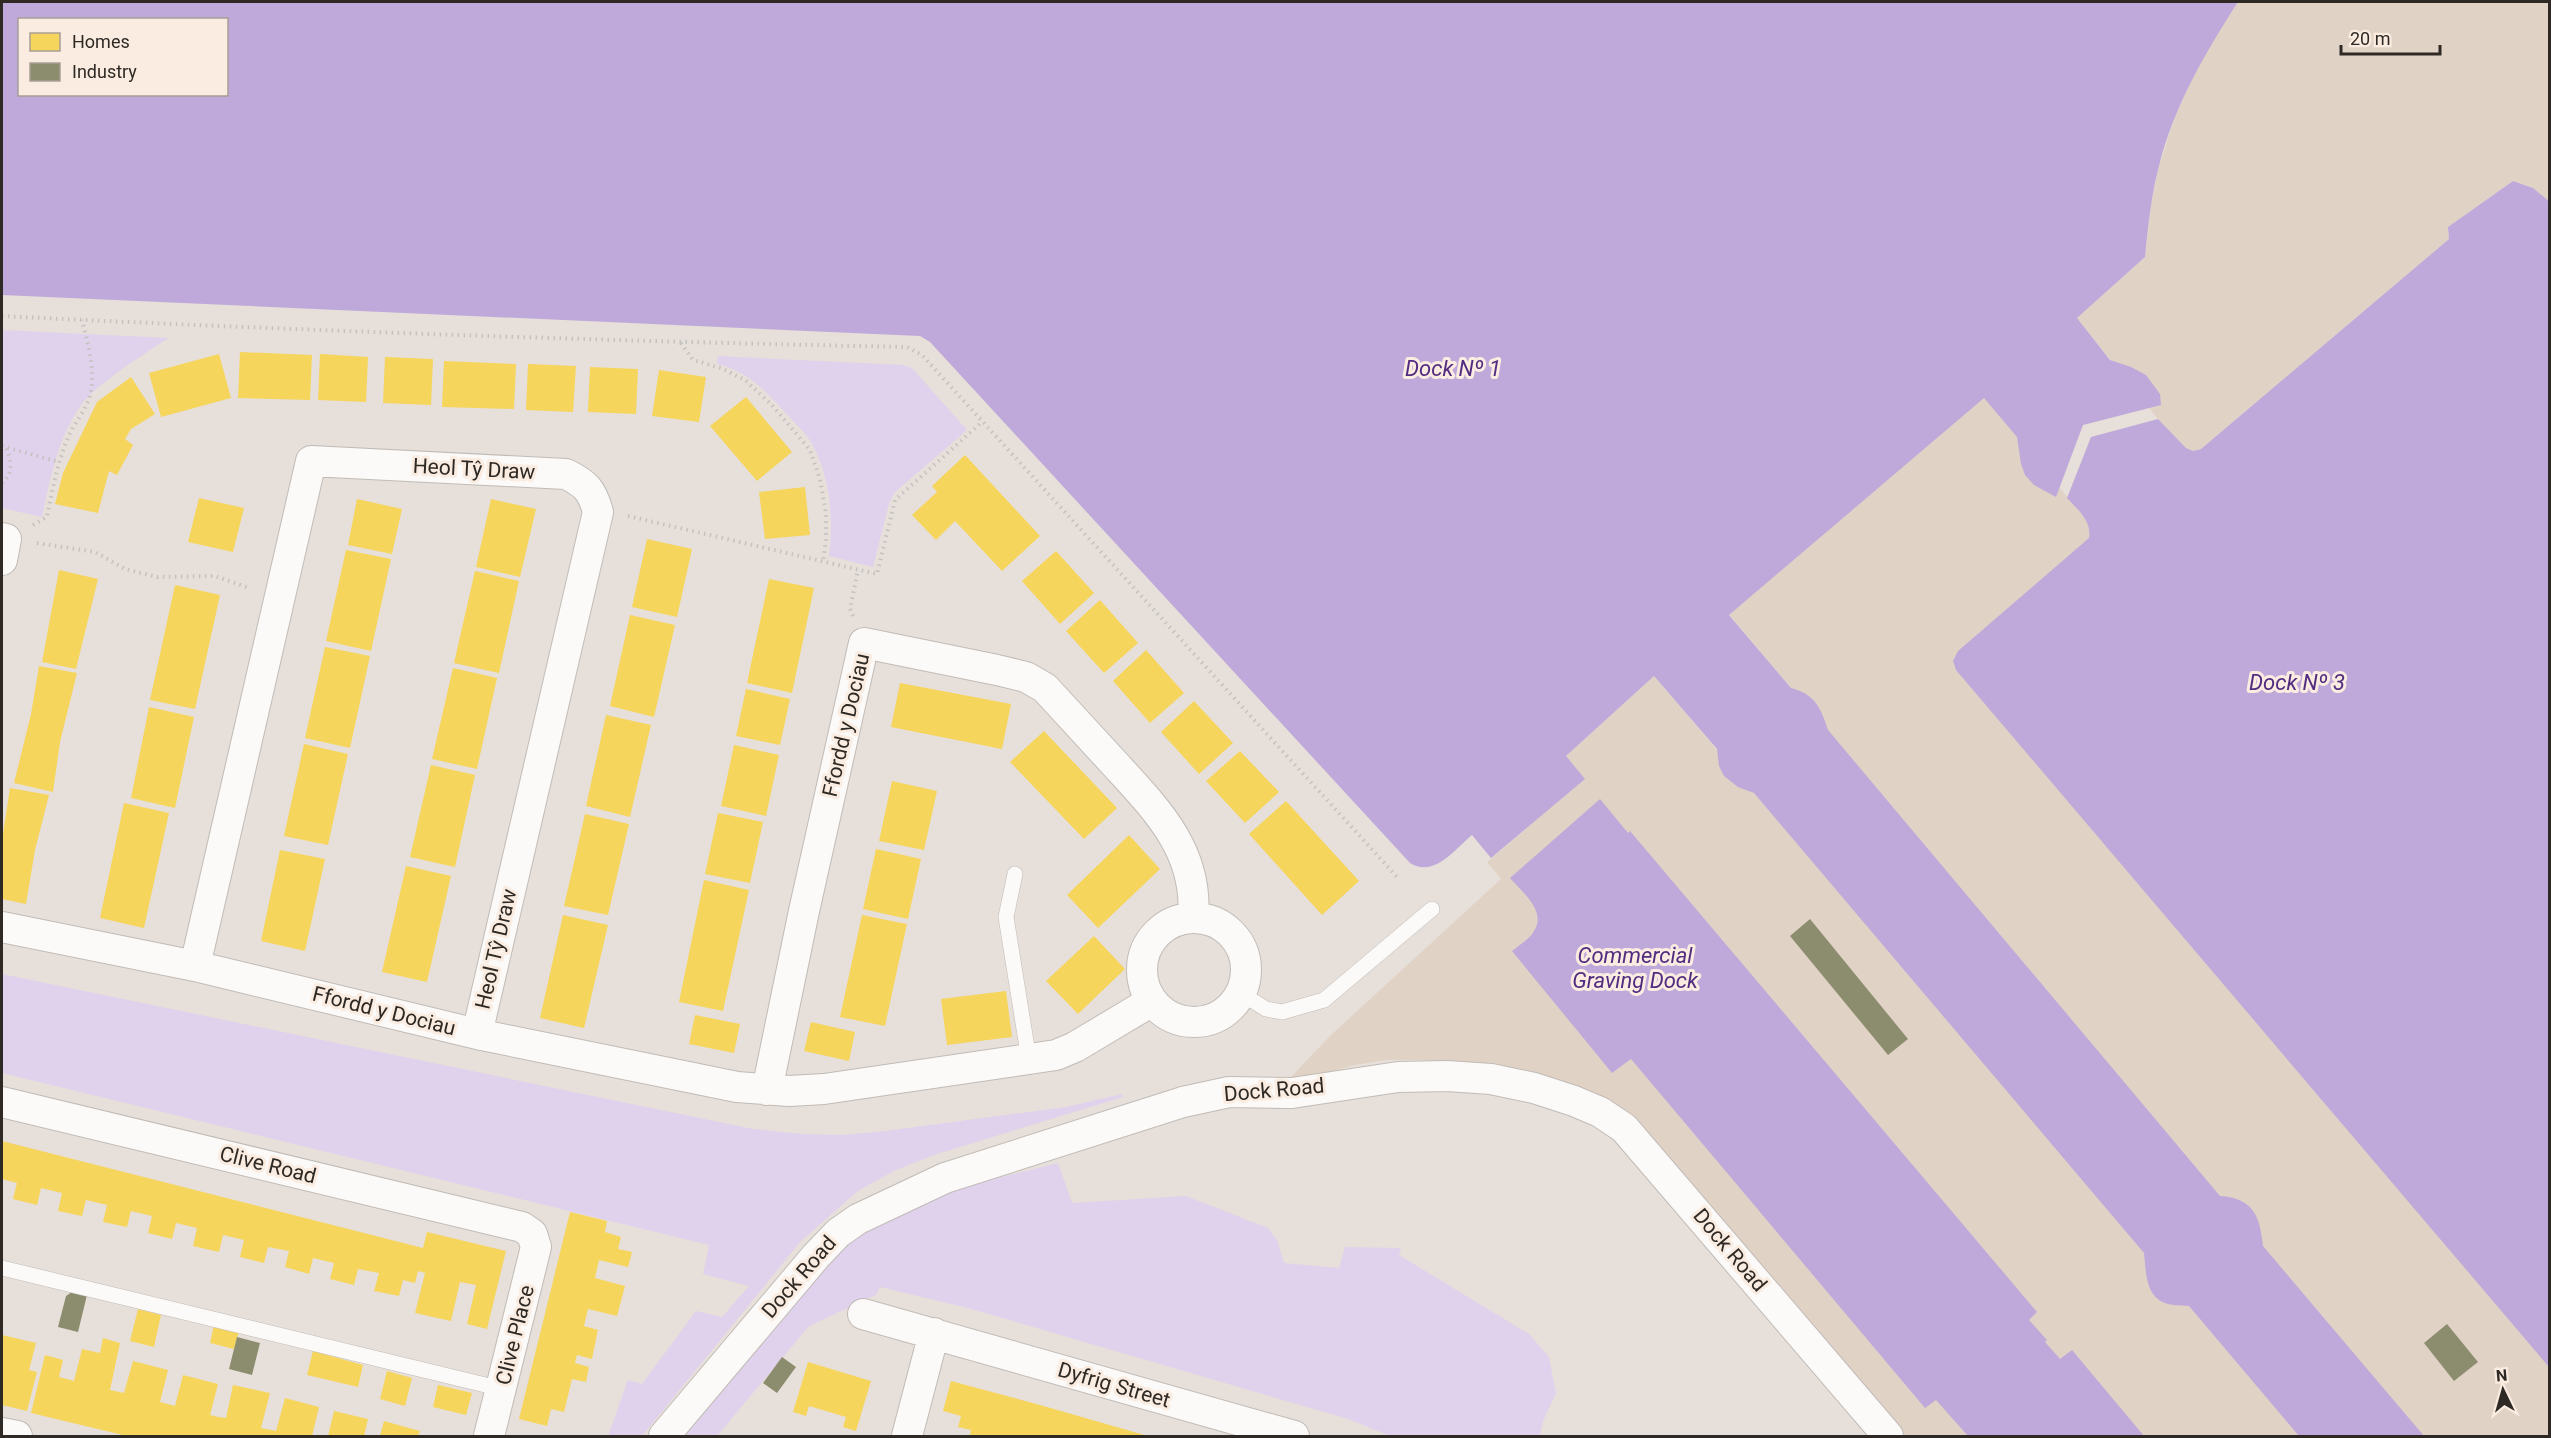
<svg xmlns="http://www.w3.org/2000/svg" width="2551" height="1438" font-family="Roboto,sans-serif">
<style>
.built{fill:#e1d2c6}
.green{fill:#e0d2ed}
.water{fill:#bea9da;fill-rule:evenodd}
.homes{fill:#f6d55c}
.industry{fill:#8c8c6e}
.lines{fill:none;stroke-linecap:round;stroke-linejoin:round}
.lane-casing{stroke:#c1bbb6;stroke-width:16}
.street-casing{stroke:#c1bbb6;stroke-width:32}
.path{stroke:#c4c2c0;stroke-width:4;stroke-dasharray:1.5 4.5;stroke-linecap:butt}
.lane{stroke:#fbfaf9;stroke-width:15}
.street{stroke:#fbfaf9;stroke-width:30}
.labels{text-anchor:middle;stroke-width:6;stroke-linejoin:round;paint-order:stroke}
.street-label{font-size:21px;fill:#2e2924;stroke:#faece0}
.water-label{font-size:22px;font-style:italic;fill:#522c81;stroke:#faece0}
</style>
<rect width="100%" height="100%" fill="#e7dfd9"/>
<path class="built" d="M2238,2H2549V202L2533,188L2513,181L2448,227L2449,239L2201,449L2193,451L2186,448L2158,419L2077,318L2145,257L2151,204L2159,166L2175,117L2202,57Z
M1984,397L2086,519L2091,529L2089,538L2549,1367V1436H1904L1643,1129L1562,1083L1530,1071L1426,1060H1387L1354,1065L1327,1073L1304,1085L1292,1076L1330,1036L1501,879L1487,862L1584,779L1565,757L1654,676L1753,792L1791,688L1729,614Z"/>
<path class="green" d="M2,330L169,338C147,352 95,385 81,405C58,438 50,479 42,517L2,508Z
M718,356L903,365L912,368L967,430L894,493L889,504L873,567L829,556C834,517 830,473 809,439C801,428 790,418 781,408C762,387 746,371 717,364Z
M2,974L753,1129L803,1134L843,1135L885,1131L1066,1107L1122,1094L1123,1097L934,1155L894,1171L858,1191L801,1241L642,1436H608L628,1380L642,1384L696,1311L722,1317L749,1286L703,1274L709,1245L2,1073Z
M1058,1163L1072,1203L1186,1196L1268,1228L1277,1240L1284,1263L1339,1268L1345,1247L1401,1248L1399,1255L1529,1334L1549,1357L1556,1393L1543,1421L1540,1436H1390L1348,1419L968,1308L880,1287L876,1295L809,1326L717,1436H681L807,1280L870,1225L961,1187Z"/>
<path class="water" d="M2,2H2238C2205,53 2174,106 2159,166C2151,196 2148,227 2145,257L2077,318L2110,360L2131,367L2146,375L2160,394L2161,405L2083,425L2056,497L2034,485L2025,475L2021,464L2017,437L1984,398L1729,615L1791,688C1815,694 1821,708 1828,730L2220,1196C2253,1198 2260,1216 2263,1246L2424,1436H2299L2189,1306C2181,1305 2172,1306 2165,1303C2145,1296 2146,1270 2144,1253L1754,793L1738,787L1724,776L1719,766L1717,749L1654,676L1566,756L1585,779L1491,858L1472,835C1454,850 1434,878 1410,863L930,342L920,336L2,295ZM20,20H226V94H20Z
M2513,181L2533,188L2550,202L2549,1367L1956,670L1953,661L1958,651L2089,538C2092,521 2078,510 2067,498L2091,437L2158,419L2186,448L2193,451L2201,449L2449,239L2448,227Z
M1600,799L1628,833L1630,831L2037,1312L2029,1320L2047,1340L2045,1342L2060,1359L2072,1350L2144,1436H1968L1936,1400L1925,1408L1631,1059L1612,1073L1512,951C1519,945 1530,939 1534,931C1547,911 1522,892 1510,878Z"/>
<path class="homes" d="M240,352L312,355L310,400L238,398Z
M219,354L231,398L161,417L149,373Z
M320,354L368,357L366,402L318,400Z
M385,357L433,359L431,405L383,403Z
M444,361L516,364L514,409L442,407Z
M528,364L576,366L573,412L526,410Z
M590,367L638,369L636,414L588,412Z
M659,370L706,377L699,422L652,416Z
M131,377L155,414L131,429L125,439L133,445L117,475L109,471L98,513L55,504L63,473L97,402Z
M746,397L792,452L757,481L710,426Z
M965,455L1040,536L1002,571L955,521L936,540L912,515L937,492L932,486Z
M805,487L810,535L765,539L759,492Z
M199,498L244,508L233,552L188,542Z
M357,499L402,509L392,554L348,545Z
M491,499L536,509L520,577L476,567Z
M647,539L692,549L677,617L632,607Z
M346,550L391,559L371,651L326,641Z
M1056,551L1094,593L1060,624L1022,581Z
M59,570L98,579L76,669L42,662Z
M475,571L519,581L499,673L454,663Z
M769,579L814,588L792,693L747,683Z
M175,585L220,595L195,709L150,700Z
M1100,600L1138,643L1104,673L1066,631Z
M630,615L675,625L654,717L610,706Z
M325,647L370,656L350,748L305,738Z
M1146,650L1184,693L1150,723L1113,681Z
M39,666L77,673L60,742L53,792L14,783L31,714Z
M453,668L497,678L477,769L432,759Z
M900,683L1011,704L1002,749L891,727Z
M746,689L790,699L780,745L736,736Z
M1194,701L1233,743L1199,774L1161,732Z
M149,707L194,717L175,808L131,798Z
M606,715L651,725L630,817L586,806Z
M1044,731L1117,808L1084,839L1010,762Z
M304,744L348,754L328,845L284,836Z
M734,745L779,755L766,816L721,806Z
M1240,751L1279,792L1245,823L1206,781Z
M431,765L475,775L455,867L410,857Z
M892,781L937,791L924,850L879,841Z
M10,788L49,795L35,850L26,904L2,899V840Z
M1286,801L1359,881L1322,915L1249,834Z
M124,803L169,813L144,928L100,918Z
M718,813L763,822L750,883L705,874Z
M585,814L629,824L608,915L564,906Z
M1129,835L1160,869L1098,928L1067,895Z
M876,849L921,859L908,919L863,909Z
M280,850L325,859L305,951L261,941Z
M406,866L451,876L427,982L382,972Z
M704,880L749,890L723,1011L679,1002Z
M563,915L608,925L584,1028L540,1018Z
M862,915L907,924L885,1026L840,1017Z
M1094,936L1125,969L1078,1014L1046,981Z
M1006,991L1012,1037L947,1045L941,999Z
M695,1015L740,1024L734,1053L689,1044Z
M811,1022L855,1032L849,1061L804,1051Z
M2,1141L423,1248L427,1232L506,1251L487,1329L467,1324L476,1285L460,1282L451,1321L415,1313L425,1273L418,1271L415,1283L403,1280L399,1296L374,1291L379,1273L358,1269L354,1285L330,1279L334,1263L313,1258L309,1274L285,1267L289,1251L268,1247L264,1263L240,1257L244,1240L223,1235L219,1252L193,1246L197,1228L176,1223L172,1239L148,1233L152,1216L131,1211L127,1227L103,1222L107,1205L86,1200L82,1216L58,1211L62,1193L41,1188L37,1205L13,1199L17,1183L2,1179Z
M570,1212L607,1221L605,1232L621,1237L618,1249L632,1252L628,1267L599,1260L595,1278L625,1286L617,1316L588,1309L584,1326L598,1330L595,1344L592,1359L577,1355L575,1363L589,1367L586,1382L572,1379L564,1412L551,1409L547,1426L519,1419Z
M138,1309L161,1315L154,1347L130,1341Z
M214,1325L239,1331L234,1349L210,1343Z
M2,1335L36,1343L29,1370L37,1372L27,1411L2,1405Z
M103,1338L120,1343L110,1390L124,1393L133,1361L168,1370L160,1402L175,1406L183,1375L218,1384L210,1415L218,1417L226,1418L233,1385L270,1393L261,1428L276,1431L285,1398L319,1407L312,1436H127L31,1413L45,1355L63,1360L59,1377L74,1381L82,1349L100,1353Z
M313,1351L363,1365L358,1387L307,1375Z
M808,1362L871,1381L856,1431L843,1427L846,1417L809,1406L806,1416L793,1412Z
M387,1371L412,1378L405,1406L380,1399Z
M951,1381L1033,1403L1148,1436H977L970,1435L971,1430L958,1427L961,1416L943,1411Z
M438,1385L472,1393L466,1415L433,1407Z
M334,1411L368,1419L364,1436H328Z
M384,1421L420,1431L418,1436H380Z"/>
<path class="industry" d="M1810,919L1908,1039L1888,1055L1790,936Z
M72,1292L87,1295L78,1332L58,1327L66,1296Z
M2447,1324L2478,1362L2454,1381L2424,1343Z
M237,1337L260,1343L252,1375L229,1369Z
M782,1357L796,1367L777,1393L763,1383Z"/>
<g class="lines">
<defs>
<path id="lane" d="M1015,874L1006,917L1029,1060
M1242,994L1266,1009L1282,1012L1324,1000L1432,909
M2,1268L502,1389"/>
<path id="street" d="M2,538L6,539L2,560
M1142 970a52 52 0 1 1 104 0a52 52 0 1 1-104 0Z
M2,927L195,966L477,1034L737,1087L789,1091L824,1089L1056,1055L1075,1047L1152,1001
M195,966L311,461L566,474C586,484 592,490 598,512L477,1034
M767,1090L804,911L864,643L997,670L1026,677L1045,688C1068,713 1091,738 1114,763C1156,809 1199,851 1193,918
M2,1102L522,1227L532,1234L536,1247L489,1436
M863,1314L1294,1436
M2,1433L17,1436
M664,1436L816,1256L838,1233L858,1219L945,1178L1183,1102L1229,1092L1292,1093L1398,1077L1447,1076L1491,1079L1534,1088L1574,1101L1600,1112L1624,1128L1888,1436
M907,1436L934,1333"/>
</defs>
<use href="#lane" class="lane-casing"/>
<use href="#street" class="street-casing"/>
<path class="path" d="M2,316C303,331 605,341 907,347L922,355L1398,878
M681,343L693,360L721,368L745,380L771,404L810,450L820,479L826,513V540L823,561
M2,446L59,462
M2,483C13,474 12,460 6,448
M628,516L877,574L895,500L982,422
M33,525L47,517C52,491 57,465 67,440C72,426 84,413 89,399C97,373 88,345 82,320
M37,543L95,552L125,569L157,577L215,576L249,588
M853,616L850,609L858,570"/>
<use href="#lane" class="lane"/>
<use href="#street" class="street"/>
</g>
<g class="labels">
<g class="street-label">
<text transform="translate(474 469) rotate(3)" y="7">Heol Tŷ Draw</text>
<text transform="translate(846 725) rotate(-77)" y="7">Ffordd y Dociau</text>
<text transform="translate(496 949) rotate(-77)" y="7">Heol Tŷ Draw</text>
<text transform="translate(384 1011) rotate(14)" y="7">Ffordd y Dociau</text>
<text transform="translate(1274 1090) rotate(-5)" y="7">Dock Road</text>
<text transform="translate(268 1165) rotate(14)" y="7">Clive Road</text>
<text transform="translate(1730 1250) rotate(50)" y="7">Dock Road</text>
<text transform="translate(799 1277) rotate(-49)" y="7">Dock Road</text>
<text transform="translate(515 1335) rotate(-76)" y="7">Clive Place</text>
<text transform="translate(1114 1385) rotate(16)" y="7">Dyfrig Street</text>
</g>
<g class="water-label">
<text x="1453" y="376">Dock Nº 1</text>
<text x="2297" y="690">Dock Nº 3</text>
<text x="1635" y="963">Commercial<tspan x="1635" dy="25">Graving Dock</tspan></text>
</g>
</g>
<rect width="2551" height="1438" fill="none" stroke="#2e2924" stroke-width="6"/>
<rect x="18" y="18" width="210" height="78" fill="#faece0" stroke="#a89e95" stroke-width="1.5"/>
<rect x="30" y="33" width="30" height="18" fill="#f6d55c" stroke="#a89e95" stroke-width="1.5"/>
<text x="72" y="48" font-size="18" fill="#2e2924">Homes</text>
<rect x="30" y="63" width="30" height="18" fill="#8c8c6e" stroke="#a89e95" stroke-width="1.5"/>
<text x="72" y="78" font-size="18" fill="#2e2924">Industry</text>
<g transform="translate(2503 1390) rotate(355)" stroke="#faece0" stroke-width="4.5" paint-order="stroke">
<path d="M0-4.5L10 22L0 15L-10 22Z" fill="#2e2924"/>
<text y="-9" font-size="16" font-weight="bold" text-anchor="middle" fill="#2e2924">N</text>
</g>
<path d="M2341 45v9h99v-9" fill="none" stroke="#2e2924" stroke-width="3"/>
<text x="2350" y="45" font-size="18" fill="#2e2924" stroke="#faece0" stroke-width="4.5" paint-order="stroke">20 m</text>
</svg>
